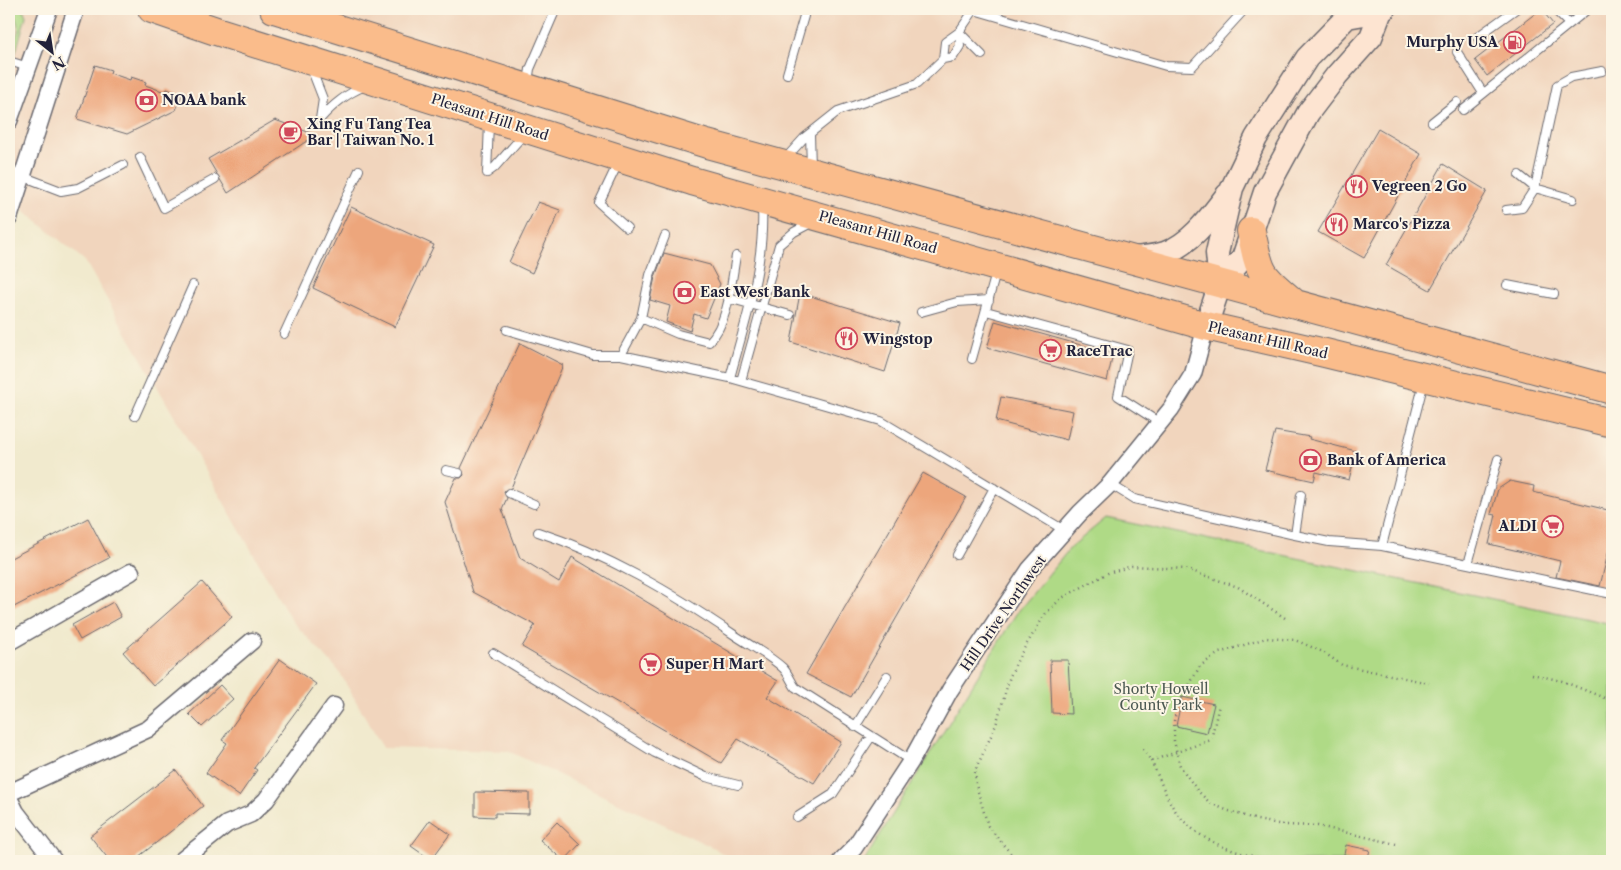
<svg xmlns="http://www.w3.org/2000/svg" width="1621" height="870" font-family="'Libre Caslon Text',serif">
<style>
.built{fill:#f1d5bd}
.green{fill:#afda86;stroke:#687e60}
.building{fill:#eda67c}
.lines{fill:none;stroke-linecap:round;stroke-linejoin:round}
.lane-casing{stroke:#6a686e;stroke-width:10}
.street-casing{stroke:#6a686e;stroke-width:19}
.secondary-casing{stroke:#6a686e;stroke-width:25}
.highway-casing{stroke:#6a686e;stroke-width:30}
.path{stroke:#6a686e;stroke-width:2.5;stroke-dasharray:1 4;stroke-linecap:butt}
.lane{stroke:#fff;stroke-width:8}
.street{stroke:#fff;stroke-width:16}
.secondary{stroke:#fde4d1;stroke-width:22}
.highway{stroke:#fabc8b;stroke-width:28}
.labels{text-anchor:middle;stroke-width:4;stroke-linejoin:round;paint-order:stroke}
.poi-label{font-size:14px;font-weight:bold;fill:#22223b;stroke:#fcf5e5;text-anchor:start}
.street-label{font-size:14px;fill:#22223b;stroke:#fcf5e5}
.park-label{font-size:14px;fill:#4c5952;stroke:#fcf5e5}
</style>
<rect width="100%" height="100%" fill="#fcf5e5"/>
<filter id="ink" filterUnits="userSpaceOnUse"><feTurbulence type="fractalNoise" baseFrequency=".02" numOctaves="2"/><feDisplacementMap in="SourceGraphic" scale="10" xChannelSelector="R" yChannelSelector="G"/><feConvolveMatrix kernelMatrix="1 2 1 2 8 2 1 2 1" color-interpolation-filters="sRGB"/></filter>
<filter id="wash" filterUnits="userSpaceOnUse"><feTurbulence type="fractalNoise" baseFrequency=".0096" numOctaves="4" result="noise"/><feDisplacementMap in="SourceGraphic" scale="20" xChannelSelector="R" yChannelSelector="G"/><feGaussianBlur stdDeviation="1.12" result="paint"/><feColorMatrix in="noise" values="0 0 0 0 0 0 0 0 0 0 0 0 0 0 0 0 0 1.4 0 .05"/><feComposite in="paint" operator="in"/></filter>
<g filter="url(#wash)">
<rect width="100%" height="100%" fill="#f1eace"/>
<path class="built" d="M9,9H1612V624L1106,518L1016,614L864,861H734L714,848L508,751L383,748L338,670L292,621L85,261L9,198Z"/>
<path class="green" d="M13,9H23L26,16L15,55L11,50L19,29Z
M1106,518L1612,624V861H864L1016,614L1071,547Z"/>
<g id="blocks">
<path class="building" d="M1541,9L1553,24L1487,76L1475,60Z
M95,65L111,70L110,73L130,80L131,77L146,82L145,85L165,92L167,89L182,95L176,110L127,134L77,119Z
M275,120L316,135L228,193L208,159Z
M1378,129L1421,154L1364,258L1318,232Z
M1443,164L1487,191L1430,290L1386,265Z
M538,202L560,210L532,273L509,262Z
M351,207L434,245L395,327L313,288Z
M664,253L710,265L720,284L706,318L694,314L690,331L666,322L670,306L650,300L655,277Z
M800,293L900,323L885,372L791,342Z
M995,321L1113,354L1107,381L987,348Z
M520,343L563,365L511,488L504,491L507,498L502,509L520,558L559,582L572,557L778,681L767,697L841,742L814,783L738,739L721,763L522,647L535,625L473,592L445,502L456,478H461L464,475L461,468Z
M1001,397L1073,411L1067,440L996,421Z
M1275,431L1310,437L1309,439L1356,451L1349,480L1316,472L1314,481L1265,470Z
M923,473L966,497L851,697L806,674Z
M1510,481L1534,486L1533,492L1612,511V537L1600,586L1556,577L1560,561L1489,544L1496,515L1491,514L1498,489Z
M88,518L109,558L14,607L9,596V559Z
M202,582L232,617L153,686L123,652Z
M113,602L121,617L80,640L72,625Z
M280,659L316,684L254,768L257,770L239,796L206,773L227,743L222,740Z
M1050,660H1068L1071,714L1052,713Z
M220,685L233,699L202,727L189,714Z
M1182,697L1214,704L1207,733L1176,726Z
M176,770L203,806L133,861H110L90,836Z
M475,792L529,793V814L495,813V817L475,816Z
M430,820L450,834L431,860L411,846Z
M557,822L580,844L564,861L540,840Z
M1346,845L1370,850L1367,861L1343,859Z"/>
</g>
</g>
<g filter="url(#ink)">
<use href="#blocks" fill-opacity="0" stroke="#6a686e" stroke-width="1"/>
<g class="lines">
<defs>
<path id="lane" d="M1554,9L1568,23
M959,32L982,55
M1477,37L1516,9
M1457,52L1483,93
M943,59L945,42L959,32L974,10L1166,66L1192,67L1245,9
M9,61L28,67
M311,68L323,99L320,119C334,104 346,94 365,86
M787,74L804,16
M528,82L530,69L556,9
M1463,110L1588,9
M1432,122L1457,102
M810,134L811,167
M140,157L164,208L215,179
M784,160L804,138L838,111L917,84L943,59L953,57L960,46L959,32
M619,161L599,203L627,228
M9,171L61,191L78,188L123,165
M487,173L494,168L525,133
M487,173L489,123
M1519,175L1535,188L1573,199
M1506,210L1522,208L1535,188L1557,85L1571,77L1602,71
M1507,285L1554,294
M728,298L790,315
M986,311L1128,350L1118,396L1160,423
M921,312L957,302L989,300
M641,318L678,334L709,342C729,322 731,283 736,256
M507,330L593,355H621L730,378L881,421L1064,530
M284,334L359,170
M621,355L641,318L650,275L665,236
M972,359L996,273
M730,378C745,321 765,266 762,207
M741,381L779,245L794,232L811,223
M135,416L193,285
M446,470L459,473
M1110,484L1134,499L1295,535L1329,542L1382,546L1612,594
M509,493L534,504
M538,532C608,555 671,592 733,634C749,645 769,655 783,668C788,673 791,681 795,687L911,761
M1295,535L1301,495
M1382,546L1424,382
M957,555L994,488
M1468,564L1498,459
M493,653L655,753L706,777L738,785
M855,727L887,676
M797,817L833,794L871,737"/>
<path id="street" d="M9,121L49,9
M9,218L76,9
M9,642L131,572
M9,793L148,729L252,641
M9,798L16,812L54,861
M181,861L227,824L251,814L266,800L334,706
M841,861L854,848L911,761L950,690L1030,569L1080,513L1110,484L1171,409L1193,374L1206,326"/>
<path id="secondary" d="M1134,258C1144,257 1155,256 1165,253C1192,243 1210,217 1227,195
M1220,284L1243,258L1265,192L1308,113L1337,75L1371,37L1381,11
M1206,326L1220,284L1217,253L1232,188L1256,138L1307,58L1347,17L1381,11L1384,9"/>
<path id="highway" d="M152,9L216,31L692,181L1206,326L1325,353L1612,423
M274,9L707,144L1612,390
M1251,231C1260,273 1259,274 1292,301"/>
</defs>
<use href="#lane" class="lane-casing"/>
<use href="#street" class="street-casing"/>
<use href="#secondary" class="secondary-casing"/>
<use href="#highway" class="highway-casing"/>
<path class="path" d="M1532,674L1562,681L1612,701
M1143,749L1151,761L1211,740L1219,705
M1151,761C1160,778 1165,797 1177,813C1200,843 1238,854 1274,861
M1396,844L1318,826L1284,825L1257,820L1226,810L1210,803L1197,790L1180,766L1174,741V721L1177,707L1200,666L1219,653L1266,638L1295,640L1323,652L1342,665L1429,683
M1017,861L988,826L976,785L975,771L996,725L1010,676L1020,655L1046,613L1062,598L1108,573L1132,566L1186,569L1238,587L1288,620"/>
<use href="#lane" class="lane"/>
<use href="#street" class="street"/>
<use href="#secondary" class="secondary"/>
<use href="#highway" class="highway"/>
</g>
</g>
<defs>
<symbol id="fuel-ring" viewBox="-11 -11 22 22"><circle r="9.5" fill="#fcf5e5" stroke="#d1495b" stroke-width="1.5"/><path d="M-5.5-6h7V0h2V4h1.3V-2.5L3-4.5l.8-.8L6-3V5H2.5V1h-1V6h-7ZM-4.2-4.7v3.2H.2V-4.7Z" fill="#d1495b"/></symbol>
<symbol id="bank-ring" viewBox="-11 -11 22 22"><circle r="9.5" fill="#fcf5e5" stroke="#d1495b" stroke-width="1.5"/><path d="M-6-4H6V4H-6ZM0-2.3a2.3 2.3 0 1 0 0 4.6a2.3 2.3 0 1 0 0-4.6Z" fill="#d1495b"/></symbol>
<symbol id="cafe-ring" viewBox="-11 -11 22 22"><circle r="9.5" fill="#fcf5e5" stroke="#d1495b" stroke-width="1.5"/><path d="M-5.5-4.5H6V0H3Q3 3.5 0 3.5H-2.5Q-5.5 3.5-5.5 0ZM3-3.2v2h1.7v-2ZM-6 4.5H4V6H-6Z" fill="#d1495b"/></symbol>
<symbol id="restaurant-ring" viewBox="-11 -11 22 22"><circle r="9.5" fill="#fcf5e5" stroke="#d1495b" stroke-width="1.5"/><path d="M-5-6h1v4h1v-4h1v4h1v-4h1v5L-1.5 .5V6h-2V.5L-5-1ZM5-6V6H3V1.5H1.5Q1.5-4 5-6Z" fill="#d1495b"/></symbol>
<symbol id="supermarket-ring" viewBox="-11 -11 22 22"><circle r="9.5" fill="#fcf5e5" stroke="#d1495b" stroke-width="1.5"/><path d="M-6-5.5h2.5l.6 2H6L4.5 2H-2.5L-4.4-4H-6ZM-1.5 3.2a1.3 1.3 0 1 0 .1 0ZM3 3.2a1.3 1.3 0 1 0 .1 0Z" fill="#d1495b"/></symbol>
</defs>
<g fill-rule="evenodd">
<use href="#fuel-ring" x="1502" y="30" width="25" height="25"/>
<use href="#bank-ring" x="134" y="88" width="25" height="25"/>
<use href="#cafe-ring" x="278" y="120" width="25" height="25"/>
<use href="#restaurant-ring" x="1344" y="174" width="25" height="25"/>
<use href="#restaurant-ring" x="1324" y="212" width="25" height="25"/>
<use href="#bank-ring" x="672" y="280" width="25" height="25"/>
<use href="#restaurant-ring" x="834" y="326" width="25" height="25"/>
<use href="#supermarket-ring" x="1038" y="338" width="25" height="25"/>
<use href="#bank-ring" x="1298" y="448" width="25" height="25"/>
<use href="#supermarket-ring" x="1540" y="514" width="25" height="25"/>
<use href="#supermarket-ring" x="638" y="652" width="25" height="25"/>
</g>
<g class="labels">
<g class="poi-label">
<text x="1498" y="47" text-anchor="end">Murphy USA</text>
<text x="162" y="105">NOAA bank</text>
<text x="307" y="129">Xing Fu Tang Tea<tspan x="307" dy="16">Bar | Taiwan No. 1</tspan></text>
<text x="1372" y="191">Vegreen 2 Go</text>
<text x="1353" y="229">Marco's Pizza</text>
<text x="700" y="297">East West Bank</text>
<text x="863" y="344">Wingstop</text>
<text x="1066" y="356">RaceTrac</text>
<text x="1327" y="465">Bank of America</text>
<text x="1537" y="531" text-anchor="end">ALDI</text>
<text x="666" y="669">Super H Mart</text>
</g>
<g class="street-label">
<text transform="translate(490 117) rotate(18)" y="5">Pleasant Hill Road</text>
<text transform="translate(878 232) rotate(16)" y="5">Pleasant Hill Road</text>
<text transform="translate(1268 340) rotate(13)" y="5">Pleasant Hill Road</text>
<text transform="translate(1003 613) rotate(-55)" y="5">Hill Drive Northwest</text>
</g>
<g class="park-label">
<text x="1161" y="694">Shorty Howell<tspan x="1161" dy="16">County Park</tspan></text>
</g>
</g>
<rect width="1621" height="870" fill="none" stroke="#fcf5e5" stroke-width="30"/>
<g transform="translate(52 52) rotate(150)" stroke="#fcf5e5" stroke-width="4" paint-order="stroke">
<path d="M0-4L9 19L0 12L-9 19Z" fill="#22223b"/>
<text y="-8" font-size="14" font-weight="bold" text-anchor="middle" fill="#22223b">N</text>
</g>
</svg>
